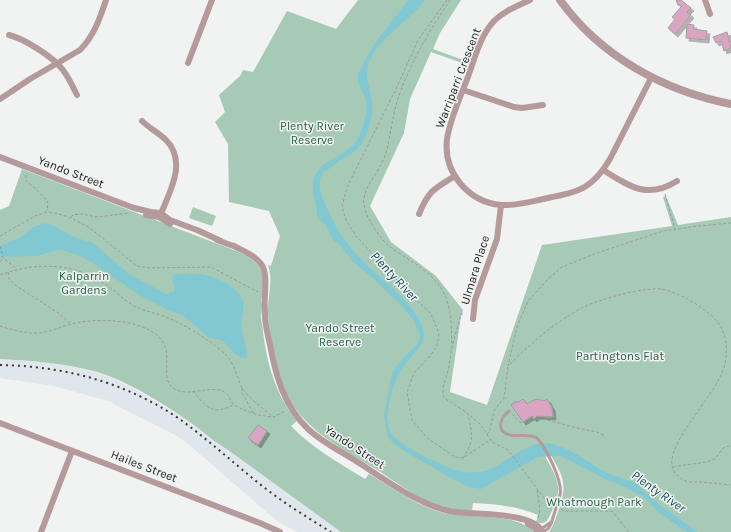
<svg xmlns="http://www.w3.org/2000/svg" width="731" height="532" font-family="Karla,sans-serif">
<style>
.built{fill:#dfe6ec}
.green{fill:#a7cab6}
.water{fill:#82c8d3}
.building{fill:#d9a5c3;stroke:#a09fa0;filter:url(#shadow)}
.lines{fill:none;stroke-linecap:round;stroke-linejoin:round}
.path{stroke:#999a9a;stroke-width:1;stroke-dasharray:3 2;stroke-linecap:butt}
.service{stroke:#b59a9b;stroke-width:3}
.minor{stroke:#b59a9b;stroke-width:6}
.tertiary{stroke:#b59a9b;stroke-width:8}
.rail{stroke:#39393a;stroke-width:2;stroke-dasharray:2 4;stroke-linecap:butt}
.labels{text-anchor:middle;stroke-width:3;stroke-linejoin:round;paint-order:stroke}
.street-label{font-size:12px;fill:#1b1b1c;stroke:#f1f2f2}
.park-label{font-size:12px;fill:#216042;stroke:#f1f2f2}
.water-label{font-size:13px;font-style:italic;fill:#0f4e56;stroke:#f1f2f2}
</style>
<defs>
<filter id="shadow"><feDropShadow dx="3" dy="3" stdDeviation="0" flood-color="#0004"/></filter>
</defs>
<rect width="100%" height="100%" fill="#f1f2f2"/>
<path class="built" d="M0,359L43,362L84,369L112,378L133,388L182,417L219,445L228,450L341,532H297L277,521L187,443L175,435L115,405L112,402L54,386L0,378Z"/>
<path class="green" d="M358,0H461L440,33L433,49L466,61L465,64L431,52L410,99L404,133L370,206L391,242L436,276L463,310L461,316L450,392L487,405L542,245L672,226L663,197L666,196L678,225L731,217V532H549C554,525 556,517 559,509C569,480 561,474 547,448L541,449C547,461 560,478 558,493C557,501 552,511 548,519C545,524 541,524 536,522L538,515C516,506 496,504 473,503L472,510C458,512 439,506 426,500C409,492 394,481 379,471C357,458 327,442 309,424C298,414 289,401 283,387C276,366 269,335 268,313C267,296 274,282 268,265L271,266L280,236L269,211L229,202L228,144L215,122L225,112L219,95L240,76L243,70L253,72L287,11L336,29Z
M22,169L231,249C261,261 267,268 261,301C263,306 262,311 261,316C261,321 263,327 263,332C267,364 276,396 297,421L291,426C312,448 339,463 365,479L369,474C391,487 413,503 437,511C466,521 512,510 535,532H341L228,450C211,440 197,426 181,416C155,399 127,381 97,372C65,363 33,361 0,359V210L9,206Z
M193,207L216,216L212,226L189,218Z"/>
<path class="water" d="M408,0H425C409,22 380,36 369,62C364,75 370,87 372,101C374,115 369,130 362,143C356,153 348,155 339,161C336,163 334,166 332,167C331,168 324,171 324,171C321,174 320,180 320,183C319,193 325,204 329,212C336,228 346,244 358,256C375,275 425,309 424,336C423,347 408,359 402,368C393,382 383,417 390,432C392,435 396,439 399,441C410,450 448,469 462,472C468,473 479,472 484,471C507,465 526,439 552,444C571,448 587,461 603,471C614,477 630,479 639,486C642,489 645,492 648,495C664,509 681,520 698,532H687L663,516L642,496L625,487L603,478L561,456L538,457L481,489L468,487L449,477L406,452L390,440L387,434L384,415L392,373L403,358L418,343L420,335L413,320L404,308L375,280L353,262L339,244L333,241L325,224L318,219L317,215C317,204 311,193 313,182C317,157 350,159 360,134C364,123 369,110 365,98C362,91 357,84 358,75C358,72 360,70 362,67C364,63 366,58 368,54C380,35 395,18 408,0Z
M44,223L52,225L74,237L93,243L129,274L166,294L175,291L172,277L176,274C199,273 215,273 234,289C238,293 242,296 243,301C245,310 240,320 242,329C243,338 247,347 247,356L246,358H242L235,354L224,342L218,339H214L207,336L183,315L170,311L141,296L88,260L78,255L61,250H57L38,256L0,257V246L21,237L33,227Z"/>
<path class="building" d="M676,0H681L691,8L687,12L691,15L675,34L668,28L675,19L672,17L682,6L678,5Z
M687,24L694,25L693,29L707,31L706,40L686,38Z
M727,32L731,48L724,51L721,41L716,43L713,37Z
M523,399L527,404L532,401L537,399L544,401L547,399L552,408L553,417L537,416L534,419L532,416L523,422L511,405L516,401L517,403Z
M258,425L267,431L258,445L248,438Z"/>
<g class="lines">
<path class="path" d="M447,0L418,40L396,89L347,187L342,207L346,220L356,236L409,293L431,314L439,334L437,346L430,356L414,373L407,392L412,420L427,438L455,457L463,458L490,440
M450,0C430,29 407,69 397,102C391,120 391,141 384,158C375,181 354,193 369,219C374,228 381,239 389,246C409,261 437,273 446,298C452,313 451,331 452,347
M26,175V181L36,189L48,202L47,211
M665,194L675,229
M71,217L73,215L82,214L96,217L130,213
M731,223L698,226L663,231L594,254L562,267L548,279L528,301L517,327L508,366C531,343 567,311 599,301C618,295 641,288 661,289C678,291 713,312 721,327C726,336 727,347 726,357C725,391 659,444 674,472C676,475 682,480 686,481C690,483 696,482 701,482C711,483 721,484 731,485
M0,236L35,216L47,212L59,214L71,218L90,228L137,266L149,268L211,267L258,292
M0,246L3,258L17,269
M0,262L3,258
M8,272L9,279L15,285L57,312L70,323
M0,275C36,262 72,262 105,284C116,291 124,301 136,307C146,312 158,313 168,318C184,324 215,343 227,356C234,364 237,376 241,386C246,396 264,410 274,417L285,411
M463,314H461L452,347L448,371L443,387V395L447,400L466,412L481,425L492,442L508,450L544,498L551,504
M0,326C12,330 26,334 39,333C49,332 60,327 71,324C92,319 119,319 140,326C185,342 156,373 172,387C184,398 205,387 219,390C231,393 228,399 234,405C235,406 240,408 242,409C253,414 261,416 274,417
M242,388V393L254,414
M193,391C206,407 212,416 233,405
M512,414L521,423L544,419L577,428L597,432L605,436
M487,435L490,430L494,411L504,398L508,367
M463,458C475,441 472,433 468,414
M673,467C683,464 707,464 714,459C722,453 719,447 731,446
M537,490L540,509L538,518
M561,509L564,511H612L629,532"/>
<path class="service" d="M509,411C503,416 498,422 502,431C512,440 526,432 537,438C546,448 563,481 560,495L551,524L548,529L542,532
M540,530L551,522"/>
<path class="minor" d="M530,0C517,6 504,11 494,21C479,37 474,62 466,82C459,100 450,120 447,139C443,172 468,202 501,205C515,206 529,202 543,199C577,192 591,191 610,159L651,78
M705,0L710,14
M9,35C25,39 53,57 63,70C69,78 73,87 77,95
M188,63L212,0
M463,90L514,107L522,108L543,105
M0,99L30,79L80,50C94,36 100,18 106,0
M142,121C149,128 159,133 166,140C188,162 169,193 160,216
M0,157L134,208L151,212L161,213L170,220L197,230L221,241
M603,170C629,186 647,200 677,181
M419,214C429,190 434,189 455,176
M146,215L159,217L170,224
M217,240L236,247
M234,246C245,252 257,256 263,267C267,277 265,284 265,294C264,301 265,308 265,315C265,325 268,335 270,345C276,377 284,406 308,429C322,442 340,451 356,461C383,478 417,504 449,511C472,516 530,510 543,532
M473,319L475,300L497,239L501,205
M0,423L260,523L280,532
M528,524L535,528L538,532
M41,532L72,451"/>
<path class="tertiary" d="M560,0C600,56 664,91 731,104"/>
<path class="rail" d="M0,365C63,366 125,382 178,418C205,437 230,460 256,481C279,500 305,516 331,532"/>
</g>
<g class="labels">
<g class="street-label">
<text transform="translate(458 78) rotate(-69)" y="4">Warriparri Crescent</text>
<text transform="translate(71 172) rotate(21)" y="4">Yando Street</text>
<text transform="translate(475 270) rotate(-73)" y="4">Ulmara Place</text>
<text transform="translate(355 447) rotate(33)" y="4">Yando Street</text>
<text transform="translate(144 466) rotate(21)" y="4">Hailes Street</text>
</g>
<g class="park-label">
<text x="312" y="130">Plenty River<tspan x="312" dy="14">Reserve</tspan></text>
<text x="84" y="280">Kalparrin<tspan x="84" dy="14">Gardens</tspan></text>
<text x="340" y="332">Yando Street<tspan x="340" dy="14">Reserve</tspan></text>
<text x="620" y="360">Partingtons Flat</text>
<text x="594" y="506">Whatmough Park</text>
</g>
<g class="water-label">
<text transform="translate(395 276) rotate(47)" y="5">Plenty River</text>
<text transform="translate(659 491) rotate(35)" y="5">Plenty River</text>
</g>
</g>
</svg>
